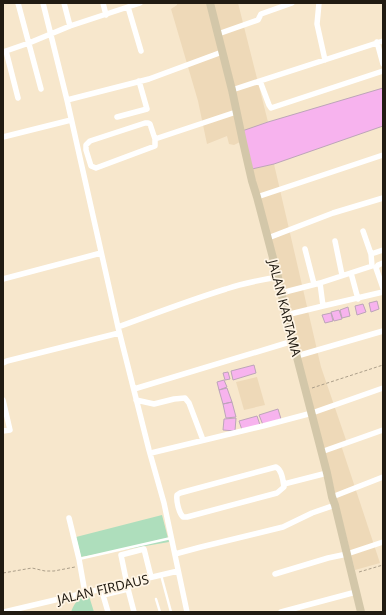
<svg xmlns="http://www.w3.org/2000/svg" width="386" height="615" font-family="'Noto Sans',sans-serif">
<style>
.built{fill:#eed9b8}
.green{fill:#aedebc}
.building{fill:#f7b3ee;stroke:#bda5b9}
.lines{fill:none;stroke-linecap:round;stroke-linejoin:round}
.path{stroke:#ac9f8a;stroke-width:1;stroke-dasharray:3 2;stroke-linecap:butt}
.service{stroke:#fff;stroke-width:2.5}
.minor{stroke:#fff;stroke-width:5.5}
.secondary{stroke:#d3c7a9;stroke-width:8}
.labels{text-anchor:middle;stroke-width:3.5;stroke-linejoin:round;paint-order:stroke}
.street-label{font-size:13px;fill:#211b12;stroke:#fff5e5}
</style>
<rect width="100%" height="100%" fill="#f7e7cc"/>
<path class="built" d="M177,3H238L268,122L244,140L234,145L229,144L227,136L207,144L198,101L171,9L177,5Z
M274,164L321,367L346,440L342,448L380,563L355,570L252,169Z
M257,377L265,405L244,410L236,382Z"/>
<path class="green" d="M162,515L169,542L81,557L76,537Z
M87,595L89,596L94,612H71C75,602 77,600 87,595Z"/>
<path class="building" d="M383,88V126L274,164L252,169L242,131L268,122Z
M377,301L379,309L371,312L369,303Z
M363,304L366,312L357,315L355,306Z
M348,307L350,316L342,318L340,310Z
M339,310L342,319L334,321L331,312Z
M331,313L333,321L325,323L322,315Z
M254,365L256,373L233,380L231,371Z
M228,372L230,379L225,380L223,373Z
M224,380L227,387L219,390L217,382Z
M227,388L232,402L223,404L219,390Z
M232,402L236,417L226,418L223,404Z
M278,409L281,419L263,425L259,415Z
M257,416L260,425L242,430L239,421Z
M236,418L235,431L223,430L224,419Z"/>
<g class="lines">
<path class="path" d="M312,388L383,365
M359,572L383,565
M3,573L32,568L45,571H54L75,567"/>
<path class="service" d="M79,559L171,538
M161,575L171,612
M156,599L160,612"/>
<path class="minor" d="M18,3L41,89
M43,3L67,100L118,327L149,450L164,503L187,612
M64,3L70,26
M103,3L106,15
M319,3L317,24L325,60
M128,7L141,51
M218,34L258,20L261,14L292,3
M377,42L383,64
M6,51L18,98
M3,52L29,43L70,26L140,3
M260,81L269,105L271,108L383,71
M232,90L383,41
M67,100L149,79L222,52
M117,117L147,109L139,81
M145,123H148L150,124L155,139V146L96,168L91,166L86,150V145L90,141Z
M3,137L71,120
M155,139L236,112
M257,197L383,155
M268,238L333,213L383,198
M335,241L342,275
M305,249L314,284
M371,254L383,250
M383,263L378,265L376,268L383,288
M351,273L358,299
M3,279L101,253
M320,283L323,306L383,292
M281,293L320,283L372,266L371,254L363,231
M286,315L323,306
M118,327C154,314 190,300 226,289C243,283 260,280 278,277
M297,356L383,331
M3,363L7,361L119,333
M134,389L293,341
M3,400L10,430L3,431
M136,400L154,404L174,399L185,398L189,403L203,440
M321,452L383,430
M151,453L263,426L312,413L383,388
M276,467C282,470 283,480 284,487L277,493L187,517H183C179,513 176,501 177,495L180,493Z
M284,484L327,473
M332,497L383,477
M69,518L79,559L85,593
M175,554L201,547L283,527L312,513L335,505
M275,574L328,558L347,554L383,542
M128,589L121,555L144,549L151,577
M4,612L178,571
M108,612L103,595L128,589L134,612
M281,612L356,592"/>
<path class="secondary" d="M210,3L232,90L243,142L252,181L257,197L278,277L286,315L327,473L332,497L335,505L361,612"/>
</g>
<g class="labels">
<g class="street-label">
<text transform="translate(285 308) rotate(76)" y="5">JALAN KARTAMA</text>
<text transform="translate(103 589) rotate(-13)" y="5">JALAN FIRDAUS</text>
</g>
</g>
<rect width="386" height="615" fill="none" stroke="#211b12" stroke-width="8"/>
</svg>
